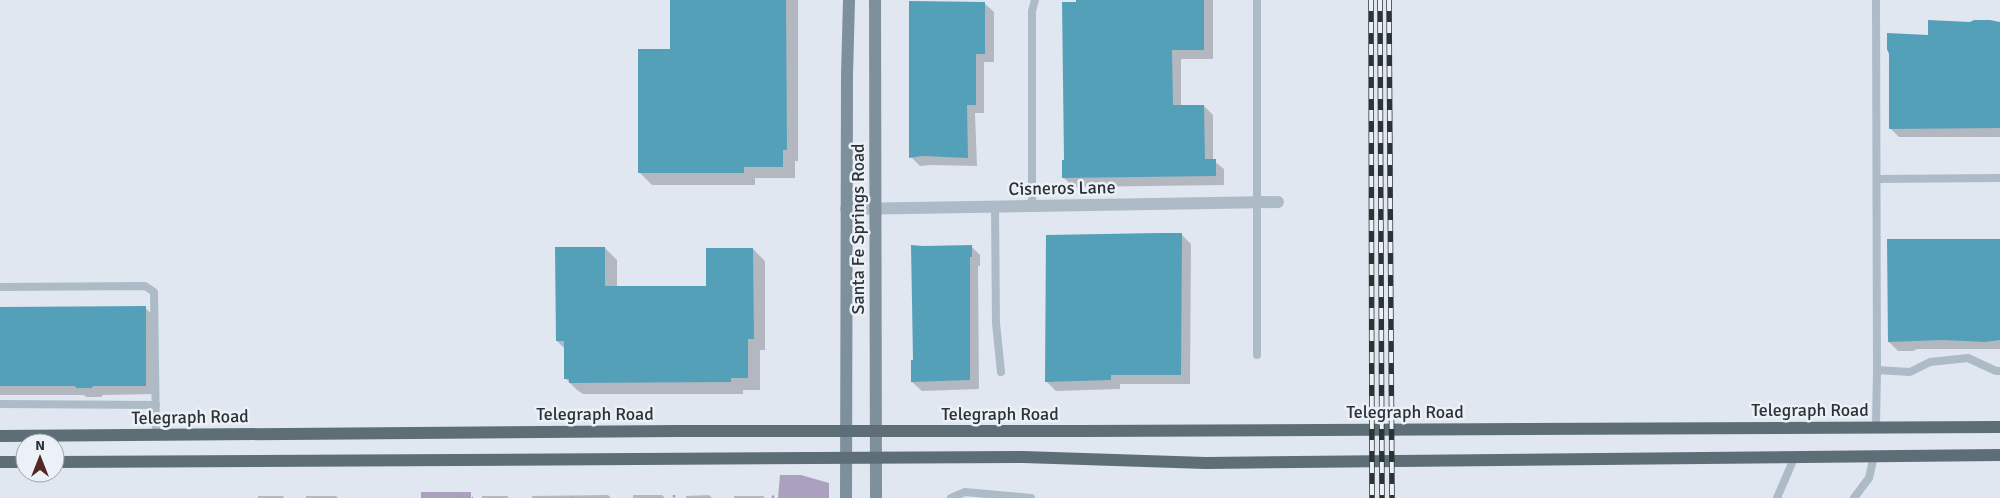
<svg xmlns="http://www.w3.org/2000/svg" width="2000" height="498" font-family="Signika,sans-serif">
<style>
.green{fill:#aba1be}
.shadow{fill:#0003}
.building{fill:#55a0b9}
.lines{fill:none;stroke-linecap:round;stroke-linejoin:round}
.path{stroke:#97a7b3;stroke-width:2.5;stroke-dasharray:2.5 2.5;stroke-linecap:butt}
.service{stroke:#adbbc7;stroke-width:8}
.minor{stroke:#adbbc7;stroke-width:12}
.secondary{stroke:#7e909b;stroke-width:12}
.primary{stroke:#5d6e76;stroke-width:12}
.rail-casing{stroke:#2b3336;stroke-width:5.5}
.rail{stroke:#ecf1f8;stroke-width:4;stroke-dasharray:11;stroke-linecap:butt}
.labels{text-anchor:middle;stroke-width:5;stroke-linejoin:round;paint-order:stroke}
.street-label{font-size:18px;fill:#2b3336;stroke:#ecf1f8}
</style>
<rect width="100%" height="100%" fill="#e0e7f0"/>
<path class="green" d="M780,475H801L829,483V498H778Z
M421,492H471V498H421Z"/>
<path class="shadow" d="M671,0H798V161H795V178H755V185H652L640,173L671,50Z
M1078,0H1213V59H1181V106H1204L1213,115V160L1224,169V185L1073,187L1064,178Z
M984,3L994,12V62H984V113H975L977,166L932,165L920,166L911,157Z
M2000,23V137H1899L1890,128L1929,37Z
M1182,235L1191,244L1190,384H1120V389L1056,391L1046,381Z
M2000,240V349H1917L1913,351H1898L1889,342Z
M971,246L980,255V266H978L979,389L922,391L912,382Z
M605,248L617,260V287H707L753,249L765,261V350H760V390H743V394H583L577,390L565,378V349L557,341Z
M145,307L154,317L155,394L103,395L101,397H86L84,395H0V308Z
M608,495L611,498H532V496Z
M633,495H662L665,498H633Z
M709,495L712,498H686V496Z
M258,496H283L284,498H258Z
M306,496H336L338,498H306Z
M482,496H507L509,498H482Z
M734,496H763L765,498H734Z"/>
<path class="building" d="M670,0H786L787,150H783V167H744V173H638V49H670Z
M1076,0H1204V50H1172L1173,105H1204L1205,159H1216V176L1062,178V160H1064L1062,2H1076Z
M909,1L985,2V54H976V105H967L968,158L922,156L909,158Z
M1928,20L1970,22L1974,20H1990L2000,22V128L1889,129V54L1887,49V33L1928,35Z
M1160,233H1182L1181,375H1111V380L1045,382L1046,235Z
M1887,239H2000V340L1985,342L1943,340L1888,342Z
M911,245L923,246L972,245V257H970V380L911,382V360H913Z
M555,247H605V286H706V248H753L754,339H748V378H731V382L569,383V379H564V341H556Z
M146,306V386H93L92,388H76L75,386H0V307Z"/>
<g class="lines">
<path class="path" d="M457,492V497L473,498
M674,495V498
M573,497V498
M773,498V493"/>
<path class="service" d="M1876,0L1877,370L1910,372L1930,362L1968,358L1996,371H2000
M1877,179L2000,178
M1032,206V11L1035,0
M995,207L996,323L1001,372
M0,287L145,286L154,292L156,436
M1257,355V0
M0,404L156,405
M1876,427L1877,370
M951,498L965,492L1031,498
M1777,498L1795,456
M1854,498L1869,478L1874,456"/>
<path class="minor" d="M846,209L1278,202"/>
<path class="secondary" d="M875,0L876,498
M846,498L847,75L849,0"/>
<path class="primary" d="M0,436L679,431H1081L2000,427
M0,462H25
M55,462L1023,457L1206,463L2000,455"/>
<defs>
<path id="rail" d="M1371,0L1372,498
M1380,0L1382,498
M1389,0L1392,498"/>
</defs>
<use href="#rail" class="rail-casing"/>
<use href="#rail" class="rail"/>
</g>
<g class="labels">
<g class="street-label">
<text transform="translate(1062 188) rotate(-1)" y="6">Cisneros Lane</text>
<text transform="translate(858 229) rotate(-90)" y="6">Santa Fe Springs Road</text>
<text x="1810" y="416">Telegraph Road</text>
<text x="1405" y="418">Telegraph Road</text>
<text x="595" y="420">Telegraph Road</text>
<text x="1000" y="420">Telegraph Road</text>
<text transform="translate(190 417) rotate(-1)" y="6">Telegraph Road</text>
</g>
</g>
<g transform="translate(40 458)"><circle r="24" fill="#ecf1f8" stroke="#9fa5aa"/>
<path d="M0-4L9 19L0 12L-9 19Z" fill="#532824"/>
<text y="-8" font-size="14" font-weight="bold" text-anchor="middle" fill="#2b3336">N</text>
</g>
</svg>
